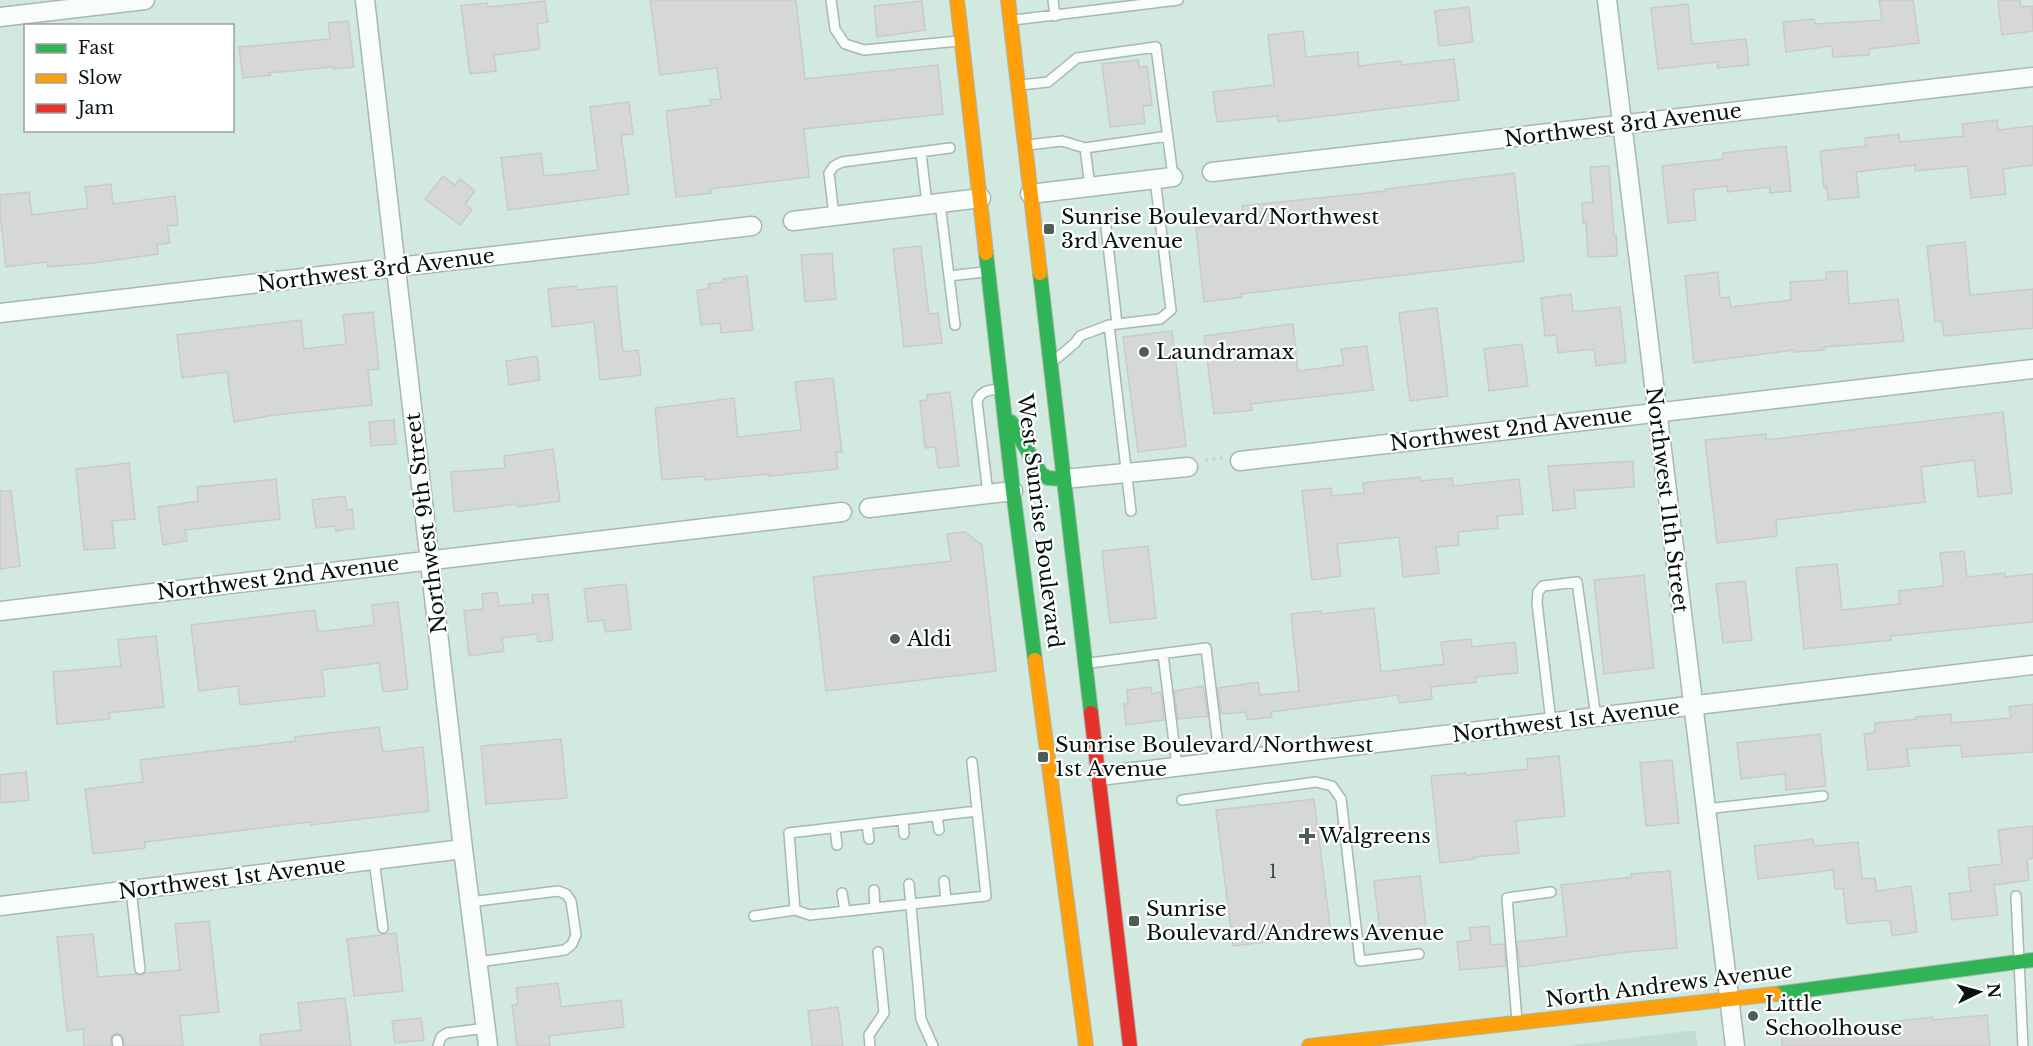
<svg xmlns="http://www.w3.org/2000/svg" width="2033" height="1046" font-family="'Libre Baskerville',serif">
<style>
.green{fill:#c1dcd1}
.building{fill:#d5d8d5;stroke:#c9cbc8;stroke-width:1.5}
.lines{fill:none;stroke-linecap:round;stroke-linejoin:round}
.lane-casing{stroke:#a7b8b1;stroke-width:12}
.street-casing{stroke:#a7b8b1;stroke-width:21}
.fast-casing{stroke:#a7b8b1;stroke-width:16}
.slow-casing{stroke:#a7b8b1;stroke-width:16}
.jam-casing{stroke:#a7b8b1;stroke-width:16}
.path{stroke:#ccd3d0;stroke-width:4;stroke-dasharray:3 4.5;stroke-linecap:butt}
.lane{stroke:#f8fcfa;stroke-width:9}
.street{stroke:#f8fcfa;stroke-width:18}
.fast{stroke:#30b455;stroke-width:14}
.slow{stroke:#ff9f0a;stroke-width:14}
.jam{stroke:#e5322d;stroke-width:14}
.poi-dot{fill:#4d5e58;stroke:#fff;stroke-width:2}
.labels{text-anchor:middle;stroke-width:4.5;stroke-linejoin:round;paint-order:stroke}
.number-label{font-size:18px;fill:#394440}
.street-label{font-size:21px;fill:#05130e;stroke:#fff}
.poi-label{font-size:21px;fill:#05130e;stroke:#fff;text-anchor:start}
</style>
<rect width="100%" height="100%" fill="#d2e9e0"/>
<path class="green" d="M1695,1031L1698,1046H1566L1688,1031Z"/>
<path class="building" d="M650,0H796L805,79L938,65L943,114L804,129L809,177L710,189L711,193L676,197L666,111L711,105L710,100L721,99L717,68L660,75Z
M1879,0H1913L1919,43L1869,49V55L1833,57L1832,46L1786,52L1783,22L1814,19L1815,24L1882,20Z
M1998,0H2020L2021,7L2032,6L2033,31L2002,35Z
M545,1L548,22L537,24L540,49L494,55L496,71L470,74L461,6L487,3L488,7Z
M922,1L925,30L877,37L874,6Z
M1688,4L1692,44L1746,39L1749,65L1718,68L1717,62L1658,69L1651,8Z
M1469,7L1473,42L1439,46L1435,11Z
M348,21L354,67L334,69L333,67L269,73L270,75L243,78L239,47L330,39L328,23Z
M1303,31L1306,57L1358,52L1359,66L1401,61V65L1454,59L1459,100L1278,122V116L1217,122L1213,92L1274,85L1268,35Z
M1138,60L1139,67L1147,66L1152,105L1143,106L1145,123L1110,127L1102,64Z
M629,102L633,134L621,135L629,194L508,210L501,158L541,153L544,176L598,170L590,107Z
M1997,120L1998,130L2033,126V165L2003,169L2006,194L1971,198L1967,166L1915,171V165L1856,172L1859,197L1828,200L1827,187L1824,188L1820,151L1866,146L1865,138L1899,134L1900,142L1964,136L1962,124Z
M1786,146L1791,191L1770,193V187L1728,192L1727,186L1693,190L1696,220L1668,223L1662,166L1723,159V153Z
M1609,166L1614,235H1616L1617,256L1588,257L1586,223H1583L1582,203L1593,202L1590,167Z
M1514,173L1524,261L1241,294L1242,297L1204,302L1196,228L1244,223L1242,206L1386,191V189Z
M443,176L455,185L460,179L475,191L465,204L472,210L460,225L425,199Z
M111,184L113,204L175,196L178,225L167,226L170,243L157,245L158,254L94,263L48,267L47,262L6,267L0,213V195L29,192L32,215L88,208L85,187Z
M1965,242L1970,295L2033,289V328L1944,336L1942,321L1935,322L1927,246Z
M921,246L929,314L938,313L942,343L904,347L893,249Z
M832,253L836,299L805,302L801,255Z
M1847,271L1849,304L1898,299L1904,341L1824,347V350L1794,352V350L1694,363L1685,276L1718,272L1720,298L1729,297L1731,307L1791,300L1790,282L1826,280V272Z
M747,276L753,330L721,333L720,323L701,325L697,290L709,289L708,284L723,282V279Z
M576,286L577,290L616,286L623,352L638,350L641,375L600,380L594,322L552,327L548,289Z
M1571,294L1573,312L1620,307L1626,362L1596,366L1594,349L1558,353L1556,335L1545,336L1541,298Z
M1437,308L1448,396L1410,401L1399,313Z
M373,312L379,369L368,370L372,405L274,415L234,422L227,372L182,378L177,335L301,320L304,349L346,344L343,315Z
M1293,324L1298,371L1344,365L1341,349L1367,346L1373,390L1251,404L1252,410L1214,414L1204,336Z
M1172,331L1186,446L1138,452L1123,337Z
M1522,344L1528,386L1489,391L1484,349Z
M537,356L540,380L509,385L506,361Z
M833,378L842,452H836L838,469L769,476V474L705,480L704,476L662,480L655,408L734,398L738,437L801,430L795,382Z
M950,392L959,466L938,468L935,447L925,448L920,401L927,400V395Z
M2003,412L2012,493L1978,497L1974,460L1921,467L1925,502L1776,520L1777,536L1717,543L1705,440L1766,434V440Z
M394,420L396,444L371,446L369,422Z
M553,449L560,501L518,507L517,504L454,512L451,472L505,468L504,456Z
M1633,461L1634,487L1574,491L1576,508L1553,511L1548,466Z
M129,463L135,519L112,521L115,548L84,550L76,469Z
M1420,477L1421,481L1452,478L1453,486L1519,479L1523,514L1497,516L1498,528L1458,532L1459,545L1436,547L1439,573L1403,577L1399,537L1337,544L1341,576L1312,580L1302,491L1331,488L1332,496L1364,493L1363,483Z
M276,479L280,519L185,530L187,541L163,545L158,507L198,501L197,487Z
M0,491H11L20,566L0,569Z
M345,496L347,510L352,509L354,528L336,531V526L316,528L312,500Z
M965,532L982,545L996,671L826,691L813,577L951,561L947,534Z
M1148,546L1156,618L1110,623L1102,551Z
M1964,551L1967,577L2005,573V577L2033,574V622L1891,636V640L1804,649L1796,568L1837,564L1842,610L1900,604L1898,591L1944,586L1940,553Z
M1644,575L1654,668L1604,674L1594,580Z
M1745,581L1752,640L1723,643L1716,584Z
M626,584L631,629L605,632L604,620L588,622L584,589Z
M497,592L499,606L533,603L532,595L548,594L553,640L538,642L537,634L502,638L504,651L469,656L464,611L483,609L482,594Z
M398,602L408,689L383,692L379,663L322,670L325,696L240,705L238,686L199,691L191,625L315,610L318,632L374,625L372,605Z
M1374,608L1381,672L1444,664L1441,642L1471,639L1472,647L1515,642L1518,673L1475,677L1476,682L1431,687L1432,699L1399,703L1398,695L1271,712L1272,717L1247,720L1246,712L1221,714L1218,688L1258,682L1260,695L1299,691L1291,614L1321,611V614Z
M156,636L164,707L109,713L110,719L57,724L53,672L121,666L118,640Z
M1203,686L1208,716L1178,719L1174,691Z
M1151,687L1152,694L1161,692L1164,720L1126,725L1124,704H1128L1127,690Z
M2033,704V752L1962,757L1961,745L1907,749L1909,766L1868,770L1864,734L1875,732V723L1917,719L1916,717L1951,714L1952,723L2011,718L2009,707Z
M379,727L383,752L423,747L429,811L311,825V822L145,842V848L93,854L85,789L143,782L140,760L295,741V737Z
M1820,734L1826,786L1786,790L1785,774L1741,779L1737,743Z
M561,739L567,798L486,804L481,746Z
M1559,756L1565,816L1516,821L1519,853L1474,857L1475,859L1440,863L1431,776L1465,773L1466,775L1528,769L1527,759Z
M1672,760L1679,823L1646,826L1640,763Z
M26,772L29,800L0,803V775Z
M1314,799L1331,934L1233,946L1216,810Z
M2033,826V858L2027,859L2029,880L1994,885L1998,915L1952,920L1949,894L1971,891L1968,868L2002,864L1998,830Z
M1813,839L1814,846L1858,842L1862,879L1875,878L1877,891L1911,886L1917,932L1892,936L1890,920L1847,924L1843,888L1835,889L1833,870L1758,879L1754,846Z
M1670,871L1677,948L1628,952L1520,967L1517,942L1567,936L1561,885L1632,877L1631,874Z
M1420,876L1427,935L1381,940L1374,881Z
M209,921L219,1012L180,1016L183,1046H125L123,1036L116,1033L111,1037V1046H84L83,1029L67,1031L57,937L93,934L98,977L135,974L141,976L145,973L180,970L175,924Z
M1489,926L1491,945L1504,944L1506,966L1460,970L1457,942L1471,940L1469,928Z
M396,933L403,991L354,996L347,939Z
M558,983L561,1007L621,1000L624,1027L549,1036L550,1046H517L512,1005L518,1004L516,988Z
M345,998L351,1046H261L260,1035L301,1030L298,1003Z
M838,1007L843,1046H812L808,1011Z
M1987,1015L1990,1046H1782V1035L1933,1017V1020Z
M421,1018L424,1040L395,1043L392,1021Z"/>
<g class="lines">
<defs>
<path id="lane" d="M831,0L835,29L845,44L864,50L959,41
M1053,0L1055,16
M1014,20L1178,0
M1020,85L1048,82L1077,58L1156,47L1173,177
M1027,145L1062,141L1085,148L1168,136
M1085,148L1090,187
M921,153L927,204
M940,203L955,325
M834,216L829,173L834,166L842,162L950,148
M1105,218L1117,324
M949,276L984,272
M1109,325L1131,511
M1056,359L1075,343L1080,336L1109,325L1160,319L1171,310L1155,179
M988,494L977,401C982,390 989,390 1000,389
M1163,654L1177,767
M1090,663L1206,648L1220,762
M1551,722L1537,603L1538,592L1543,586L1577,582L1596,717
M972,762L986,896L810,915L795,910L789,833L977,811
M1182,800L1316,782L1332,786L1341,799L1360,961L1419,954
M1705,809L1823,796
M937,816L939,830
M903,820L904,834
M867,824L869,839
M835,828L837,845
M374,860L383,928
M944,881L946,900
M909,884L921,1019L933,1046
M131,890L140,969
M874,890L875,908
M842,893L845,911
M2016,896L2023,1046
M470,902L558,891L566,894L571,901L576,935L572,944L565,950L478,962
M754,916L795,910
M1517,1021L1507,898L1551,892
M117,1040L118,1046
M438,1046L441,1037L447,1033L486,1028
M870,1046L869,1035L884,1013L878,952"/>
<path id="street" d="M365,0L463,849L488,1046
M1607,0L1735,1046
M0,17L145,0
M1212,172L2033,77
M1030,194L1173,177
M793,221L981,198
M0,313L752,226
M1240,461L2033,369
M1064,479L1188,467
M869,508L1013,491
M0,611L842,512
M1099,776L2033,665
M0,906L463,849"/>
<path id="fast" d="M986,253L1013,491L1035,660
M1040,273L1091,713
M1011,422L1041,474L1048,478L1064,479
M1775,994L2033,960"/>
<path id="slow" d="M957,0L986,253
M1008,0L1040,273
M1035,660L1086,1046
M1309,1046L1775,994"/>
<path id="jam" d="M1091,713L1130,1046"/>
</defs>
<use href="#lane" class="lane-casing"/>
<use href="#street" class="street-casing"/>
<use href="#fast" class="fast-casing"/>
<use href="#slow" class="slow-casing"/>
<use href="#jam" class="jam-casing"/>
<path class="path" d="M1205,460L1224,458"/>
<use href="#lane" class="lane"/>
<use href="#street" class="street"/>
<use href="#fast" class="fast"/>
<use href="#slow" class="slow"/>
<use href="#jam" class="jam"/>
</g>
<g class="poi-dot">
<rect x="1043" y="223" width="12" height="12" rx="3"/>
<circle cx="1144" cy="352" r="6"/>
<circle cx="895" cy="639" r="6"/>
<rect x="1037" y="751" width="12" height="12" rx="3"/>
<path d="M1304 827h6v6h6v6h-6v6h-6v-6h-6v-6h6z"/>
<rect x="1128" y="915" width="12" height="12" rx="3"/>
<circle cx="1753" cy="1016" r="6"/>
</g>
<g class="labels">
<g class="number-label">
<text x="1273" y="878">1</text>
</g>
<g class="street-label">
<text transform="translate(1623 125) rotate(-7)" y="7">Northwest 3rd Avenue</text>
<text transform="translate(376 270) rotate(-7)" y="7">Northwest 3rd Avenue</text>
<text transform="translate(1511 429) rotate(-7)" y="7">Northwest 2nd Avenue</text>
<text transform="translate(1667 500) rotate(83)" y="7">Northwest 11th Street</text>
<text transform="translate(1040 521) rotate(83)" y="7">West Sunrise Boulevard</text>
<text transform="translate(426 523) rotate(-97)" y="7">Northwest 9th Street</text>
<text transform="translate(278 578) rotate(-7)" y="7">Northwest 2nd Avenue</text>
<text transform="translate(1566 721) rotate(-7)" y="7">Northwest 1st Avenue</text>
<text transform="translate(232 878) rotate(-7)" y="7">Northwest 1st Avenue</text>
<text transform="translate(1669 985) rotate(-7)" y="7">North Andrews Avenue</text>
</g>
<g class="poi-label">
<text x="1061" y="224">Sunrise Boulevard/Northwest<tspan x="1061" dy="24">3rd Avenue</tspan></text>
<text x="1156" y="359">Laundramax</text>
<text x="907" y="646">Aldi</text>
<text x="1055" y="752">Sunrise Boulevard/Northwest<tspan x="1055" dy="24">1st Avenue</tspan></text>
<text x="1319" y="843">Walgreens</text>
<text x="1146" y="916">Sunrise<tspan x="1146" dy="24">Boulevard/Andrews Avenue</tspan></text>
<text x="1765" y="1011">Little<tspan x="1765" dy="24">Schoolhouse</tspan></text>
</g>
</g>
<rect x="24" y="24" width="210" height="108" fill="#ffffff" stroke="#9ba19f" stroke-width="1.5"/>
<rect x="36" y="44" width="30" height="9" fill="#30b455" stroke="#9ba19f" stroke-width="1.5"/>
<text x="78" y="54" font-size="18" fill="#05130e">Fast</text>
<rect x="36" y="74" width="30" height="9" fill="#ff9f0a" stroke="#9ba19f" stroke-width="1.5"/>
<text x="78" y="84" font-size="18" fill="#05130e">Slow</text>
<rect x="36" y="104" width="30" height="9" fill="#e5322d" stroke="#9ba19f" stroke-width="1.5"/>
<text x="78" y="114" font-size="18" fill="#05130e">Jam</text>
<g transform="translate(1979 992) rotate(85)" stroke="#ffffff" stroke-width="4.5" paint-order="stroke">
<path d="M0-4.5L10 22L0 15L-10 22Z" fill="#05130e"/>
<text y="-9" font-size="16" font-weight="bold" text-anchor="middle" fill="#05130e">N</text>
</g>
</svg>
